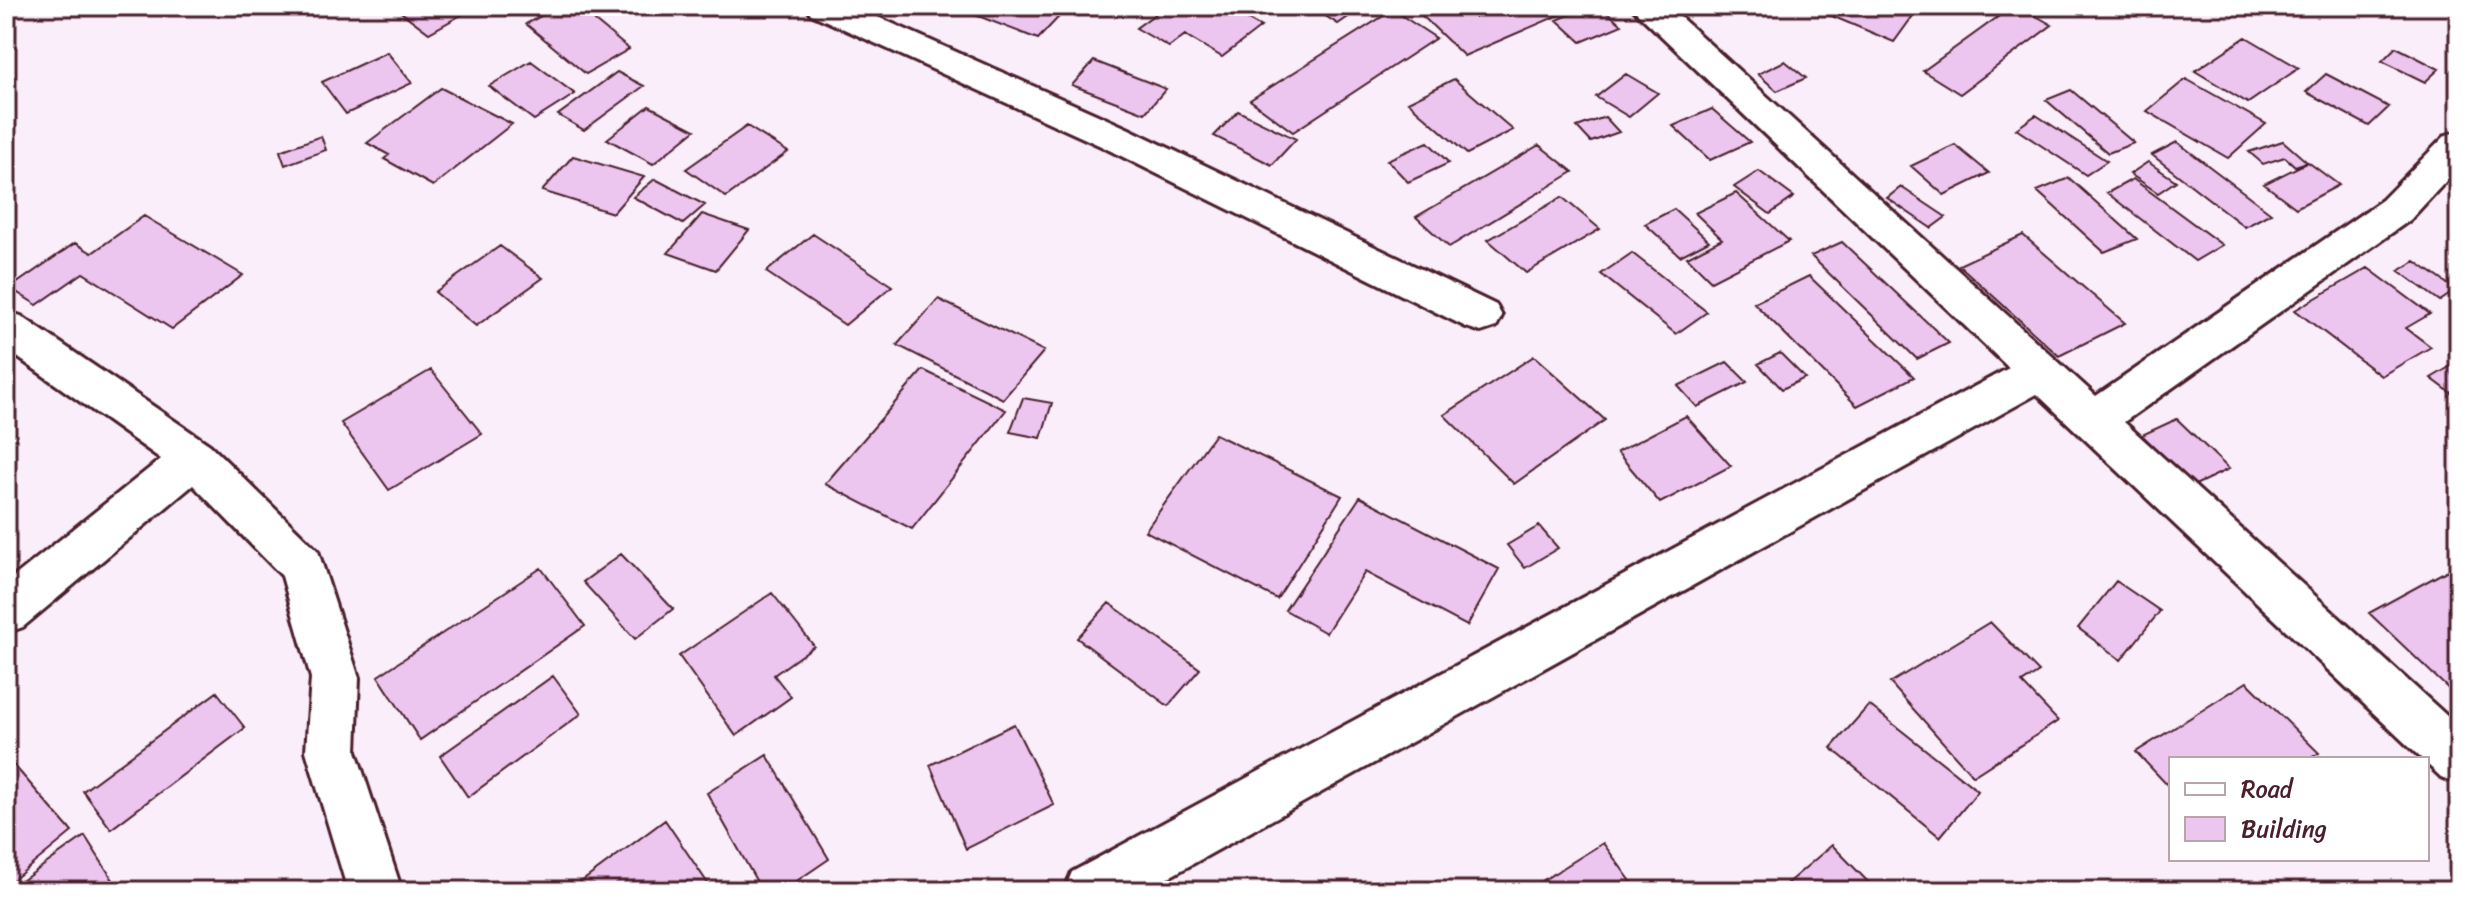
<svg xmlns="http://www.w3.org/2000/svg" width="2465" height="897" font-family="Sriracha,sans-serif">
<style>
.building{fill:#ecc6ef;stroke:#4a1f2b;stroke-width:2}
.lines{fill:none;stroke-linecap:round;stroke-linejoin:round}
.minor-casing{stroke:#4a1f2b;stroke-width:6}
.minor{fill:#fff;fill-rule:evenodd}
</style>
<rect width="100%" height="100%" fill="#f9eefa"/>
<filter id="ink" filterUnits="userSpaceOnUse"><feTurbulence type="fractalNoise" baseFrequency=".0125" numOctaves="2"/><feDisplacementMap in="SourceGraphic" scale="16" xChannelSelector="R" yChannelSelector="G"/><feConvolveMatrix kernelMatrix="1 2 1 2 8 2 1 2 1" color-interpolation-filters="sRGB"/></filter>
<g filter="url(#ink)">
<path class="building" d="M393,6H477L429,33Z
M559,6H591L604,17L595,21L629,49L586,74L526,24Z
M981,6H1069L1038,39L973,14Z
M1166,6H1223L1261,27L1222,57L1185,35L1169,47L1136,28Z
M1310,6H1364L1338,24Z
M1412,6H1464L1475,17L1500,6H1580L1464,56Z
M1591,6H1600L1622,25L1581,42L1557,20Z
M1808,6H1920L1894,42Z
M2013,6H2019L2052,25L1960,94L1923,71Z
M1393,10L1436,38L1293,132L1250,100Z
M2246,37L2299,68L2248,103L2195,71Z
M2396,47L2439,69L2425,82L2382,61Z
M387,52L412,83L346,114L322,82Z
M531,61L575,94L534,120L489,86Z
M1094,61L1166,89L1145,113L1072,85Z
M1785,61L1806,78L1777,91L1758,74Z
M617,72L644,86L584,130L558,115Z
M1626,74L1658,93L1629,117L1596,97Z
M2326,74L2389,107L2369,126L2306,92Z
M1454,79L1513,130L1467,154L1408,102Z
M2186,79L2266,124L2228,158L2147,111Z
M441,88L512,124L433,186L384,159L389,155L367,143Z
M2071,90L2134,143L2108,153L2046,100Z
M649,106L695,130L653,164L607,139Z
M1712,109L1750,142L1710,160L1673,126Z
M1238,111L1296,139L1272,165L1214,136Z
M2036,115L2107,161L2086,175L2016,129Z
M1605,117L1619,132L1591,142L1577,127Z
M747,126L788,152L726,197L686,169Z
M321,136L326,150L285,165L280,151Z
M2283,141L2307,162L2295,166L2285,157L2263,164L2249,152Z
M1428,142L1449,163L1408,182L1387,160Z
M2177,142L2271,213L2245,227L2152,155Z
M1539,145L1573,172L1449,247L1416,217Z
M1955,145L1989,173L1944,195L1911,166Z
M573,156L644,177L613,213L542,191Z
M2148,162L2176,181L2158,193L2130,174Z
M2308,162L2339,185L2296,208L2264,184Z
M1759,171L1794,197L1770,214L1734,187Z
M2069,178L2137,239L2104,252L2037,191Z
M655,179L705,205L683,224L633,197Z
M2133,179L2222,245L2195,261L2107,193Z
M1901,187L1946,217L1931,228L1887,198Z
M1736,193L1789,241L1711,281L1687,257L1722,239L1695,213Z
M1562,197L1600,229L1526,273L1488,240Z
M1674,209L1709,241L1680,256L1645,224Z
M702,214L749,230L716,270L668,253Z
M144,216L243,275L172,329L83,273L37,305L10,288L75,243L92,253Z
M813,234L892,286L845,325L766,272Z
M2023,235L2125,323L2059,356L1959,265Z
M1842,242L1949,343L1917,359L1811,256Z
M500,246L543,278L476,326L435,292Z
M1632,253L1707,312L1676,334L1601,274Z
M2415,261L2456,290L2440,301L2399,271Z
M2368,268L2430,314L2406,328L2431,347L2381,376L2295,310Z
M1809,276L1914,377L1857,406L1754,303Z
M938,299L1044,351L1003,399L897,345Z
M1780,353L1805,378L1782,389L1758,364Z
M1534,356L1605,420L1514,484L1444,415Z
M1727,362L1747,382L1697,407L1678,386Z
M2458,362H2459V399L2431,378Z
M431,370L482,434L389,490L341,423Z
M923,370L1006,410L912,529L825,484Z
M1023,398L1052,403L1041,438L1010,432Z
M1686,416L1731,466L1660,503L1617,452Z
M2177,419L2229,469L2193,486L2142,435Z
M1215,434L1342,496L1277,599L1145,531Z
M1360,497L1499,569L1467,626L1365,572L1326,633L1285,610Z
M1539,526L1558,548L1525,568L1507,545Z
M621,554L673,609L635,639L583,582Z
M2459,564V699L2369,613Z
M541,568L585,626L420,740L378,676Z
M2116,581L2160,611L2121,660L2078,628Z
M772,593L814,646L774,675L791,697L736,736L679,656Z
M1109,603L1200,669L1168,706L1077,638Z
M1990,622L2039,672L2022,683L2058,721L1973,776L1890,683Z
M553,676L581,714L468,797L440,756Z
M2247,682L2319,753L2309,759H2171V789L2136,752Z
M217,692L245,728L111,829L83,791Z
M1869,705L1978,791L1940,837L1831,748Z
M1014,724L1054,805L966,849L930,765Z
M767,755L829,859L782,891H762L707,793Z
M6,756L72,832L6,886Z
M665,820L713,891H569Z
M85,836L120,891H24L19,883Z
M1603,843L1638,891H1526Z
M1832,845L1877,891H1778Z"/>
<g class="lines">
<defs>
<path id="minor" d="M806,6H853L1127,128L1496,305L1502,316L1496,327L1481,332L1466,327L1101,146L811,14Z
M1630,6H1668L2096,396L2382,200L2446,135L2459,131V167L2410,220L2124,422L2459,727V784L2441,777L2427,764V759H2422L2037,394L1144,891H1064L1072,872L2009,368Z
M6,311L21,316L210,445L318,551L359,678L356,751L402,891H348L306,751L311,678L282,576L193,485L23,627L6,633V583L161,459L6,349Z"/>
</defs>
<use href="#minor" class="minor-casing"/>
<use href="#minor" class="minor"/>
</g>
</g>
<rect width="2465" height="897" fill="none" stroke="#fff" stroke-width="32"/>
<rect x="16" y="16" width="2433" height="865" fill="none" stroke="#4a1f2b" stroke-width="3" filter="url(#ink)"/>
<rect x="2169" y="757" width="260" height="104" fill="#ffffff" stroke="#b7a5aa" stroke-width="2"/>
<rect x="2185" y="783" width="40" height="12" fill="#ffffff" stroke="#b7a5aa" stroke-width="2"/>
<text x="2241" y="797" font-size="24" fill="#4a1f2b">Road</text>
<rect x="2185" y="817" width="40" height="24" fill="#ecc6ef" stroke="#b7a5aa" stroke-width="2"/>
<text x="2241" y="837" font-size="24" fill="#4a1f2b">Building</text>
</svg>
